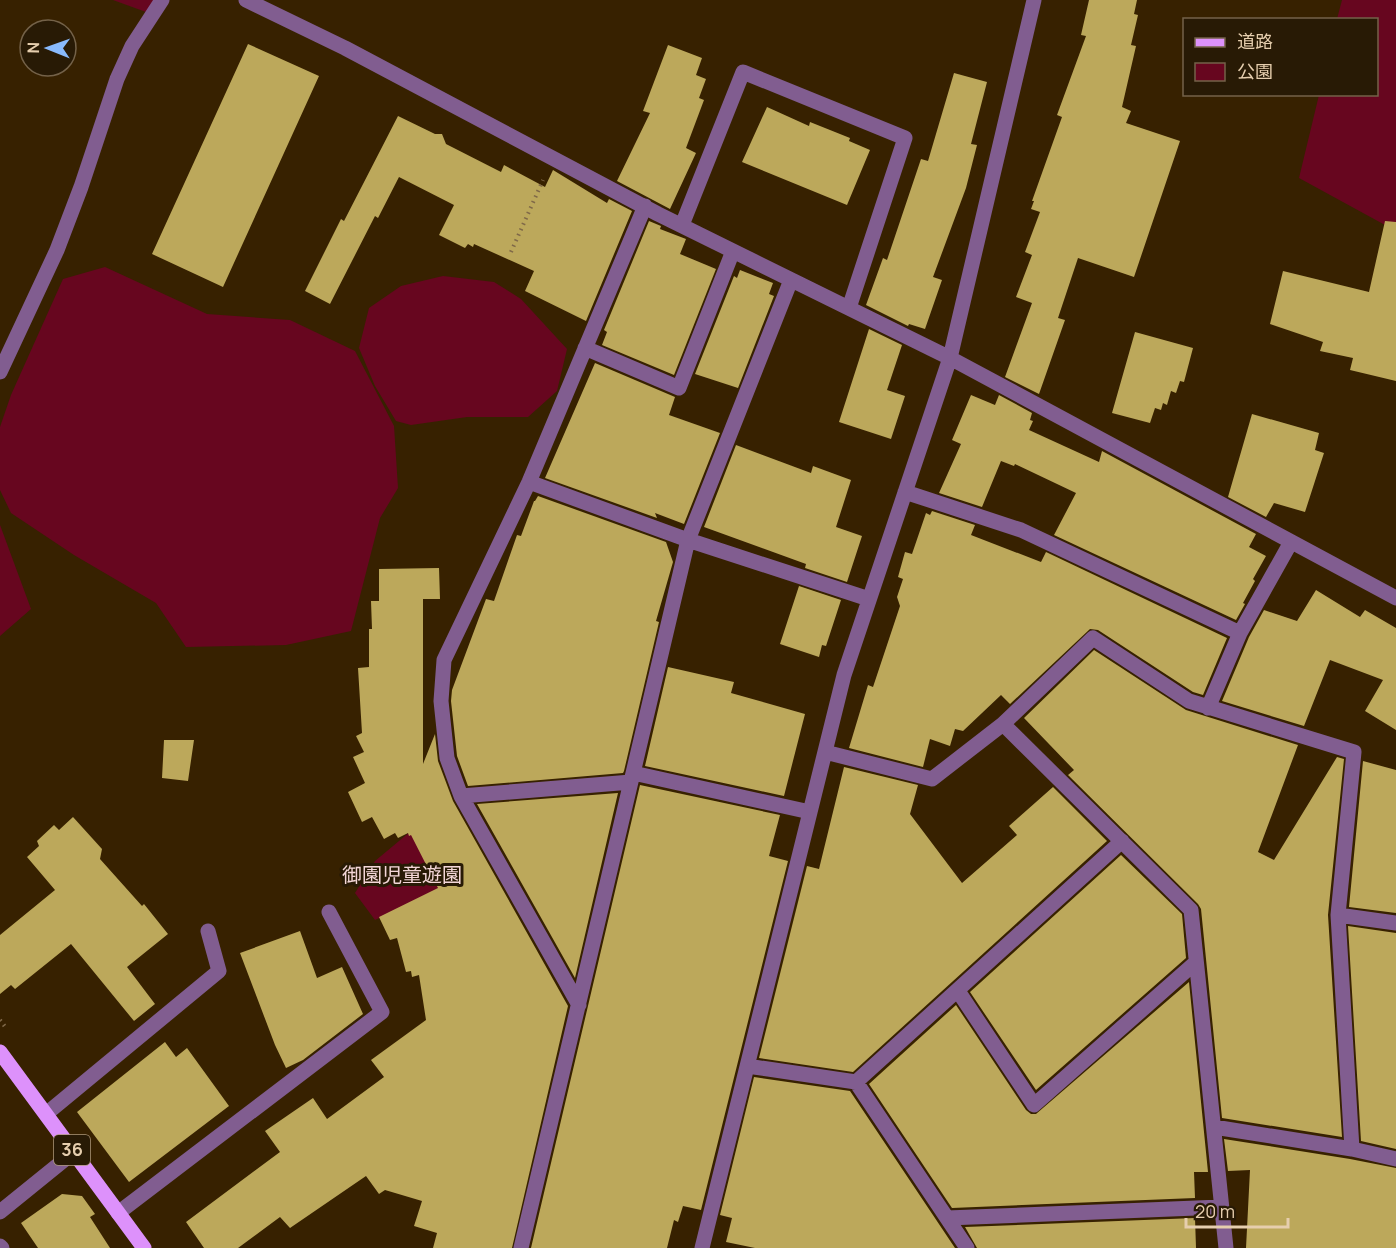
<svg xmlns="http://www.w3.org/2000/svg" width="1396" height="1248" font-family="Manrope,'Noto Sans JP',sans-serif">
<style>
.green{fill:#67061f}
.building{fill:#bca85b}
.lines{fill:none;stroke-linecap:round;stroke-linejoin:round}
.path{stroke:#7f6848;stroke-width:4;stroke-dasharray:1.5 4.5;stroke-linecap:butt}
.minor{stroke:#815d90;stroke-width:15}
.major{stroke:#dd91fb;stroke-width:15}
.labels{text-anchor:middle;stroke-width:6;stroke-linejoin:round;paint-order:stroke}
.shield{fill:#281a05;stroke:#ad987b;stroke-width:1.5}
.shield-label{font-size:18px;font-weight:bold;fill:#e6ceae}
.park-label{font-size:20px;fill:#f3d6d7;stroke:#281a05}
</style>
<rect width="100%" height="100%" fill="#372100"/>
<path class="green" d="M113,0H156L146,12Z
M1342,0H1396V231L1299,178L1319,95L1376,94V20L1337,19Z
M105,267L207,314L290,320L355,351L394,426L398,488L380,518L351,631L286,645L186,647L156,603L74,555L11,513L0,490V427L11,395L63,279Z
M443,276L494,282L521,299L567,349L557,391L528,417H467L411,425L396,421L375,386L359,348L369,308L401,286Z
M0,525L31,609L0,636Z
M411,831L443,888L375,920L355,893L375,861Z"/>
<path class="building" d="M1089,0H1137L1134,14L1138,15L1131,45L1136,46L1122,107L1131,111L1126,123L1180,141L1134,277L1078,258L1058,318L1065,320L1039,394L1005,377L1032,303L1016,297L1032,255L1025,252L1040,212L1031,209L1034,201H1032L1062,117L1057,115L1086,36L1081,35Z
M248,44L319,76L223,287L152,254Z
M668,45L702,58L696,75L706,79L699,98L704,100L686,148L696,153L670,209L617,181L650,113L643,111Z
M954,73L987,82L971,144L977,145L966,188L933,277L942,280L925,329L909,324L908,326L866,305L883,258L887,260L921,159L928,161Z
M767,107L809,126L810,122L850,138L849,141L870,150L847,205L742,162Z
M398,116L435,134H442L446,144L501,172L504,165L545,187L553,170L607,203L609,199L632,211L586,321L525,291L534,271L474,244L473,247L468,244L465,248L439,235L454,205L399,177L378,218L375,216L330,304L305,291L341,219L344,221Z
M649,221L661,226L660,229L686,239L680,254L716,269L674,375L602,345L607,332L604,330Z
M1385,221L1396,222V381L1350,370L1353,358L1320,351L1323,342L1270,324L1283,271L1369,292Z
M740,270L773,283L769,294L774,296L738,388L695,374L734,276L737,278Z
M869,329L902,345L887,390L905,396L891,439L839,422Z
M1135,332L1193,348L1184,382L1180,381L1176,393L1171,391L1167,405L1163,403L1161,410L1155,408L1150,423L1112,413Z
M595,363L675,397L669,415L720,433L684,524L655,513L657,518L545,478Z
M971,395L995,405L999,395L1032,413L1030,420L1033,421L1029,430L1099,462L1102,451L1256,534L1249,547L1266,556L1253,579L1255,581L1243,603L1245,604L1236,620L1054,535L1076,493L1015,464L1014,466L1001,461L982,507L939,493L961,444L952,440Z
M1252,414L1319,433L1315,450L1324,453L1305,512L1274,503L1266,517L1228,497Z
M736,445L811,473L813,466L851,480L836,527L862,536L847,582L805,568L806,564L704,527Z
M538,496L666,542L673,562L656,621L659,622L624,771L623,773L468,786L457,756L451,701L452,690L486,599L494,601L517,535L521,536L534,501H535Z
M932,511L975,525L971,535L1041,562L1046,552L1227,638L1203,695L1193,692L1098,630L1090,629L1010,704L1001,695L963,731L955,729L950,746L930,739L923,767L849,748L868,685L873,687L900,606L897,597L903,579L898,577L905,552L912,554L926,513L930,515Z
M439,568L440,599H423V764L435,734L438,761L453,801L568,1006L512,1248H433L437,1233L414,1226L422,1201L385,1190L379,1194L366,1176L290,1228L280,1217L238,1248H204L186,1222L280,1152L265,1131L313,1098L327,1119L384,1077L371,1060L426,1020L419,975L412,977L411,971L406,972L397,938L390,940L379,917L438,888L411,835L409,836L408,833L398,838L395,833L384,839L372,817L362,822L348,792L365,783L353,757L364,752L356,736L362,733L358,668L369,667V629H372L371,601H379V569Z
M799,586L841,600L826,646L822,645L819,657L780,644Z
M1316,590L1360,617L1365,610L1396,628V730L1365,711L1383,680L1330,660L1304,726L1222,701L1249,637L1264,610L1297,621Z
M1094,650L1186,710L1298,745L1258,852L1274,860L1337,757L1344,759L1328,915L1342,1137L1222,1118L1201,909L1198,904L1068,775L1074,770L1024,718Z
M668,667L734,682L731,693L805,714L784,796L645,766Z
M164,740H194L188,781L162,778Z
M1363,761L1396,770V913L1349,907Z
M844,767L918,785L910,814L962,883L1017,835L1009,826L1053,787L1107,841L853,1072L759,1058L807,866L819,869Z
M640,785L780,815L769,856L788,861L701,1210L683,1206L678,1222L674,1220L667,1248H531Z
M618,793L575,978L477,804Z
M73,817L102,849L100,859L142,906L144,904L168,934L127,967L155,1004L134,1021L71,944L15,989L11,985L0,994V935L55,890L27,857L39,846L37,841L54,825L59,830Z
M1121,855L1182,914L1186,958L1036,1090L970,992Z
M1348,926L1396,933V1149L1361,1141Z
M300,931L317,978L342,967L363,1014L303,1060L286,1068L275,1045L240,953Z
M1189,982L1208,1172H1194L1195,1198L952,1208L869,1084L956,1005L1026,1110L1031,1114H1036Z
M165,1042L176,1057L187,1048L229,1106L129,1182L77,1112Z
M754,1077L850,1091L955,1248H755L726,1242L732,1218L720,1215Z
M1224,1139L1350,1159L1396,1168V1248H1246L1250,1170L1228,1171Z
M62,1194L82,1196L95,1214L90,1217L110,1248H38L21,1223Z
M1195,1218L1196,1248H977L965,1227Z"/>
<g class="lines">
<path class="path" d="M511,252L543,180
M0,1020L6,1028"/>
<path class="minor" d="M246,0L345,48L658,214L950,358L1396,598
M682,225L743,72L905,138L849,308
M585,348L679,388L733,251
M0,372L57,250L81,187L117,79L132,46L162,0
M529,482L688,540L791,280
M905,492L1021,530L1240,633
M1208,708L1240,633L1291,542
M1003,724L1191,910L1226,1248
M825,752L932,779L1003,724L1093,638L1189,701L1354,752L1338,915L1352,1149
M633,773L810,812
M461,796L631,782
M1338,915L1396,923
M958,991L1034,1105L1195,963
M579,1005L461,796L447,758L441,701L444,660L529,482L645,206
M747,1066L856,1082L967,1248
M856,1082L1122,841
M46,1114L219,971L208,931
M1214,1127L1352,1149L1396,1159
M0,1212L74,1152
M118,1213L382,1012L329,912
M947,1218L1221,1207
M0,1246L2,1248
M521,1248L688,540L869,599
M702,1248L844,675L950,358L1034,0"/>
<path class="major" d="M0,1052L144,1248"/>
</g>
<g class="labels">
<rect class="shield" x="54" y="1135" width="36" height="30" rx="4.5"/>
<g class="shield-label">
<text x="72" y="1156">36</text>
</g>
<g class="park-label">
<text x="402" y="882">御園児童遊園</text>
</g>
</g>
<rect x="1183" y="18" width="195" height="78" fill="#281a05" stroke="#746249" stroke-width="1.5"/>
<rect x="1195" y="38" width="30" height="9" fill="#dd91fb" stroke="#746249" stroke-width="1.5"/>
<text x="1237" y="48" font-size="18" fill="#e6ceae">道路</text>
<rect x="1195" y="63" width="30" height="18" fill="#67061f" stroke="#746249" stroke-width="1.5"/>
<text x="1237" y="78" font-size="18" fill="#e6ceae">公園</text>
<g transform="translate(48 48) rotate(271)"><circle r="28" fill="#281a05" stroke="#746249" stroke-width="1.5"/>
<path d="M0-4.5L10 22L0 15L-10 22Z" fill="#89bafc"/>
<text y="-9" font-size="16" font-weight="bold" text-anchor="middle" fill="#e6ceae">N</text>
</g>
<path d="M1186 1218v9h102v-9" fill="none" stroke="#e6ceae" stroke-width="3"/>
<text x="1195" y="1218" font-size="18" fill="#e6ceae" stroke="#281a05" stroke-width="4.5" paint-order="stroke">20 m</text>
</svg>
